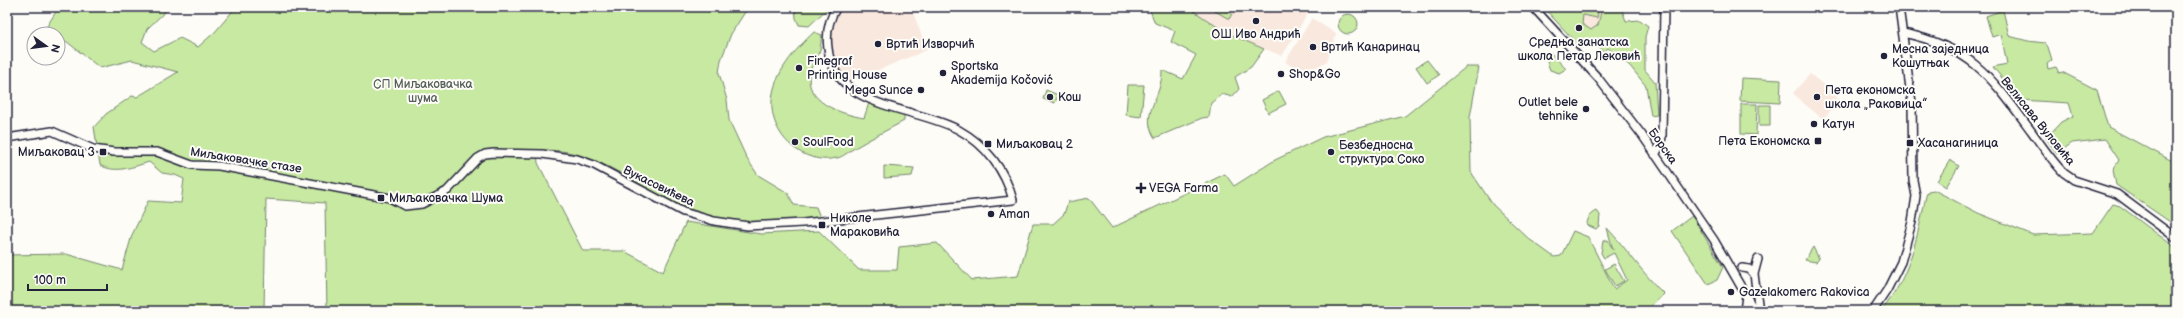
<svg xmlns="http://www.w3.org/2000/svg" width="2183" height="318" font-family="'Balsamiq Sans',sans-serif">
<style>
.built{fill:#f9e8de}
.green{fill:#c8e9a2;stroke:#75866e}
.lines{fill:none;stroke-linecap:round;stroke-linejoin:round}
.secondary-casing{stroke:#22223b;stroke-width:10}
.secondary{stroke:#fdfcf7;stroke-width:7}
.poi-dot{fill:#22223b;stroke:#fdfcf7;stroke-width:1.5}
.labels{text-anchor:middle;stroke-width:4;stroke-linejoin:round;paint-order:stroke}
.poi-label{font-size:12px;fill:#22223b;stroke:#fdfcf7;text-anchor:start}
.park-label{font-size:12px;fill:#545e5a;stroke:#fdfcf7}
.street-label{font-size:12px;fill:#22223b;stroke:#fdfcf7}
</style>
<rect width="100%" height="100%" fill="#fdfcf7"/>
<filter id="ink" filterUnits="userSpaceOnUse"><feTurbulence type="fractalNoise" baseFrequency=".025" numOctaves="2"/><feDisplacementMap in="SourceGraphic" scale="8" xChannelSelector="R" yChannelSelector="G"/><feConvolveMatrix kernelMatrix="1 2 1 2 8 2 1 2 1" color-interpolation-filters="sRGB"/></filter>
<g filter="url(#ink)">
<path class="built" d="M843,7H911L927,50L849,82L837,67L832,50L831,38L835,21Z
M1188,7H1312L1282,56L1225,32Z
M1543,7H1602L1598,25L1579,46Z
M1312,18L1336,34L1327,61L1305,73L1285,62Z
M1810,74L1836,95L1838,102L1823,119L1802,102L1793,93Z"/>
<path class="green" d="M59,7H170L147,29L142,42L154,51L180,38L198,47L215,32L236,7H756L745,12L731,34L721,60L719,73L727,100L729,120L747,159L758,175L788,193L794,205L816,207L820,217C788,220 751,227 720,219C706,215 690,209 677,204C633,184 588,144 537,151L538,163L583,251H624L663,272L686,222L761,234L819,231L859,270H897L899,247L937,243L972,280L1018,276L1033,224H1053L1064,214L1068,202L1089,198L1112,228L1225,174L1234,186L1275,160L1323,137L1405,116L1466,67H1479L1470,117L1471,172L1493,205L1529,239L1554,257L1561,256L1573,231L1588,237L1614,289L1627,280L1614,253L1604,258L1601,253L1603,241L1608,240L1613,250L1607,228C1627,249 1643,274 1664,294L1645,311H327L325,203L266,199L264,311H7V255L66,254L122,270L132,235L148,201L181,203L184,179L175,175L162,173L149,162C133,167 115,174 100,165L94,127L106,114L132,96L137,97L178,72L132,60L100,68L47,26Z
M795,7H829L809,26L799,25L796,18Z
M1150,7H1188L1225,32L1264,49L1251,67L1235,77L1239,89L1232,97L1222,94L1211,103L1209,117L1202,118L1155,138C1143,119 1153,107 1159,89C1161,83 1162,76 1162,70L1183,79L1196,55L1171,42L1175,31L1155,23L1149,8Z
M1208,7H1221L1232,14L1229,19Z
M1543,7H1599L1597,18L1583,15L1582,24L1591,30L1598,25L1602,7H1621L1626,21L1640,20L1648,26L1645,37V70L1655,82L1657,115L1651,116L1646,86L1630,66L1608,48L1603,52L1592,40L1581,48Z
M2003,10L2009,36L2028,41L2045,43L2048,47L2052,60L2047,64L2048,69L2056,67L2059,73L2062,72L2097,90L2108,127L2176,163V226L2116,185L2113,170L2119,160L2105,139L2072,143L2057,154L2046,138L2061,122L2073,116L2069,103L2020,100L1993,67L2007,64L2001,34L1992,37L1986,16Z
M1338 24a10 10 0 1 1 20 0a10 10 0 1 1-20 0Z
M814,32L822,35C821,39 821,45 820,50C817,58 812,64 810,72C803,102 841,114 864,118L869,103L904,113V121C887,130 870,139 853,149C848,152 843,157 837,158C803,166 769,135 772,100C774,73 795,50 814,32Z
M1551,53L1566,69L1559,73L1550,70L1547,62Z
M1427,60L1439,75L1427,83L1416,67Z
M1741,78L1781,80L1780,103L1740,101Z
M1128,85H1144L1141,117L1126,115Z
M1046,90L1058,95L1055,103L1043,99Z
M1279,91L1286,104L1268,113L1262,100Z
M1741,104H1757L1756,135L1741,134Z
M1759,105H1770V126H1759Z
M1950,160L1959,166L1946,187L1937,181Z
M884,166L914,168L912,176L884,178Z
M1934,190L1978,213L2033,235L2093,233L2113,204L2120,206L2176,248V311H1881C1910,278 1917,237 1926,196L1928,191Z
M1597,211L1600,215L1599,226L1596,229L1587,225C1587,218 1591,214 1597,211Z
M1692,216L1723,267L1717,280L1708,284L1672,231Z
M1813,247L1819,259L1816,262L1805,260Z
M1614,264L1624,281L1615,286L1605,269Z"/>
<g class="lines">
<defs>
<path id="secondary" d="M1533,7L1598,78L1642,135L1714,240L1755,311
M1903,33C1972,47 1992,78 2032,132C2042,146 2052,161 2064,173L2074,180L2117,194L2176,238
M7,138L52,131L93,149L114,152H157L192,165L219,166L390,198L405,206L422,204L447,191L478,158L485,154L494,153L542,154L577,159L594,165L683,212L714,221L748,226L803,223L1013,200C1005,170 986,145 959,130C916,106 834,110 828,48C826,34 829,19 837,7
M1655,155L1660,146L1662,137L1664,7
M1758,259L1754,274L1759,311
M1742,268L1749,269L1754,274
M1744,311L1746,296
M1873,311L1887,290L1901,262L1912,222L1916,196L1913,180L1912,103L1899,7"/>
</defs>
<use href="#secondary" class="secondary-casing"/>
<use href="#secondary" class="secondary"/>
</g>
</g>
<g class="poi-dot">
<circle cx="1256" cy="21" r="4"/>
<circle cx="1579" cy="28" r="4"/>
<circle cx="878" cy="44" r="4"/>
<circle cx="1313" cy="47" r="4"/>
<circle cx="1884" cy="56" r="4"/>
<circle cx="799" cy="68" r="4"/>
<circle cx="943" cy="73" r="4"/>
<circle cx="1281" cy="74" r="4"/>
<circle cx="921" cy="90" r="4"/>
<circle cx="1050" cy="97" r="4"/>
<circle cx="1817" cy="97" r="4"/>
<circle cx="1586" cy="109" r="4"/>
<circle cx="1814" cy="124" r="4"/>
<rect x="1814" y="137" width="8" height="8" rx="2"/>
<circle cx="795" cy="142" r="4"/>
<rect x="1906" y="139" width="8" height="8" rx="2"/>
<rect x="984" y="140" width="8" height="8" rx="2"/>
<rect x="99" y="148" width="8" height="8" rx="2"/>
<circle cx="1331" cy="152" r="4"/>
<path d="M1139 182h4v4h4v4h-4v4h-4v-4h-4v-4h4z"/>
<rect x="377" y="194" width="8" height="8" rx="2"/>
<circle cx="991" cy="214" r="4"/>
<rect x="818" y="221" width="8" height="8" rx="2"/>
<circle cx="1731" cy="292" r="4"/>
</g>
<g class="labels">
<g class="poi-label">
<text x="1256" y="38" text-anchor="middle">ОШ Иво Андрић</text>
<text x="1579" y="46" text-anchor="middle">Средња занатска<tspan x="1579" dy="14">школа Петар Лековић</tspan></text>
<text x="886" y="48">Вртић Изворчић</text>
<text x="1321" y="51">Вртић Канаринац</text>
<text x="1892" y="53">Месна заједница<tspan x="1892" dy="14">Кошутњак</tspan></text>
<text x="807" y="65">Finegraf<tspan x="807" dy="14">Printing House</tspan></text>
<text x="951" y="70">Sportska<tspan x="951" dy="14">Akademija Kočović</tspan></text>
<text x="1289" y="78">Shop&amp;Go</text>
<text x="913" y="94" text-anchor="end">Mega Sunce</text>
<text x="1825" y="94">Пета економска<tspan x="1825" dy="14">школа „Раковица”</tspan></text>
<text x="1058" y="101">Кош</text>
<text x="1578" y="106" text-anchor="end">Outlet bele<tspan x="1578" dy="14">tehnike</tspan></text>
<text x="1822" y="128">Катун</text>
<text x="1810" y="145" text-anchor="end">Пета Економска</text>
<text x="803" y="146">SoulFood</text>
<text x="1918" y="147">Хасанагиница</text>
<text x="996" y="148">Миљаковац 2</text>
<text x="1339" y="149">Безбедносна<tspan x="1339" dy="14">структура Соко</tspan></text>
<text x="95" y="156" text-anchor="end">Миљаковац 3</text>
<text x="1149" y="192">VEGA Farma</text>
<text x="389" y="202">Миљаковачка Шума</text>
<text x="999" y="218">Aman</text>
<text x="830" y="222">Николе<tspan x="830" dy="14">Мараковића</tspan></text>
<text x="1739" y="296">Gazelakomerc Rakovica</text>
</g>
<g class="park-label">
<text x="423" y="88">СП Миљаковачка<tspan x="423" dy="14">шума</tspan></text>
</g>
<g class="street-label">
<text transform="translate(2038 121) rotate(51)" y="4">Велисава Вуловића</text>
<text transform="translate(1663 146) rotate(55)" y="4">Борска</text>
<text transform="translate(246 160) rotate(9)" y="4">Миљаковачке стазе</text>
<text transform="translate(659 186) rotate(26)" y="4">Вукасовићева</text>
</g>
</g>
<rect width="2183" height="318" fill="none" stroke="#fdfcf7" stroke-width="24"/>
<rect x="12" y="12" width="2159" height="294" fill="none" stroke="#22223b" stroke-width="1.5" filter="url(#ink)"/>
<g transform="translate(46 46) rotate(104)"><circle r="19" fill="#fdfcf7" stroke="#a5a5ac"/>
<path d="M0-3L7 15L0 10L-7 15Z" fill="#22223b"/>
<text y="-6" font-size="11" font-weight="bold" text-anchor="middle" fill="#22223b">N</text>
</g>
<path d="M28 284v6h79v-6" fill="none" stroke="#22223b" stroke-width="2"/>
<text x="34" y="284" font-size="12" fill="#22223b" stroke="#fdfcf7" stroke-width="3" paint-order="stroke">100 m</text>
</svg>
